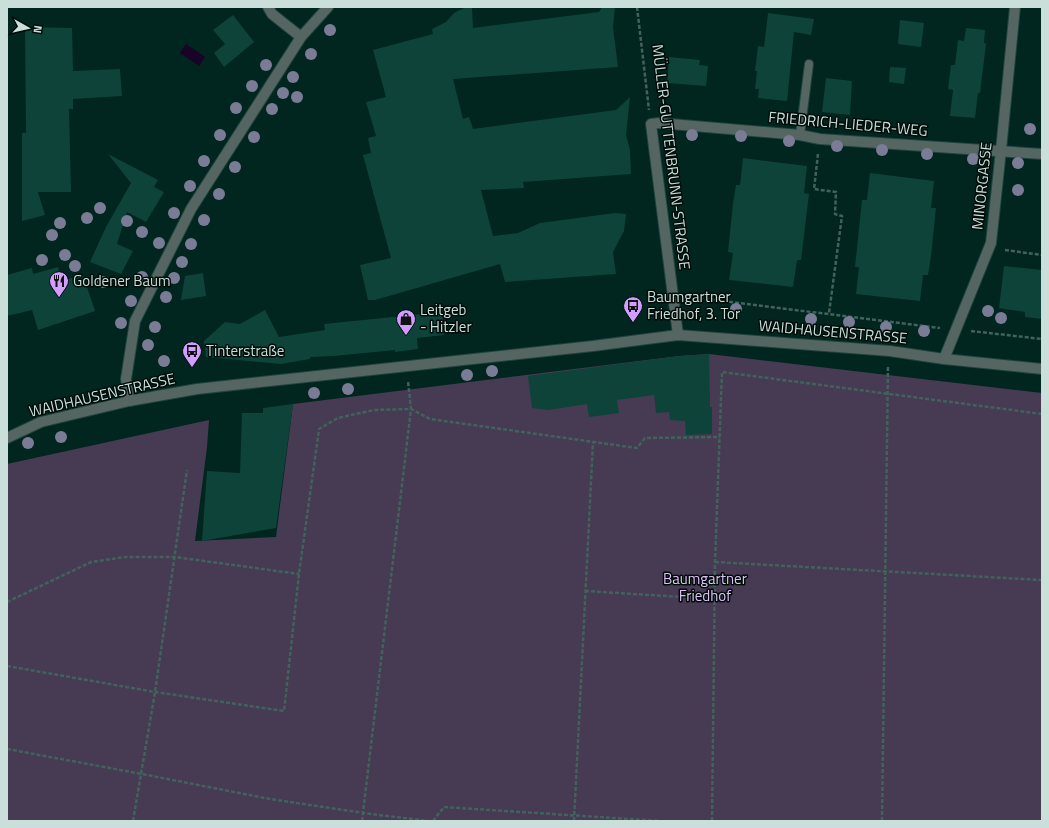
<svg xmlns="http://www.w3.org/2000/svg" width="1049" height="828" font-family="'Titillium Web',sans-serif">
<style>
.green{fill:#473a53}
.water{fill:#180426}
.building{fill:#0e433a}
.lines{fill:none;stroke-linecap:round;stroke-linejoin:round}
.service-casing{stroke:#20443d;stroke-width:10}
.pedestrian-casing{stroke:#20443d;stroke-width:12}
.minor-casing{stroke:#20443d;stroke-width:12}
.tertiary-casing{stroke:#20443d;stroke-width:12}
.path{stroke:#42625c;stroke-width:2.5;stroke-dasharray:4 2;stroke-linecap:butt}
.service{stroke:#556662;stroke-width:8}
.pedestrian{stroke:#556662;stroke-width:10}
.minor{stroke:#556662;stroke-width:10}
.tertiary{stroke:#556662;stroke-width:10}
.tree{fill:#7a7c96}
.labels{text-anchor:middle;stroke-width:3;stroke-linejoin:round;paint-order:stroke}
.street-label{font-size:15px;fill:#cadfd9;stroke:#010c09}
.poi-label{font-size:15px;fill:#cadfd9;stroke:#010c09;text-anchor:start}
.park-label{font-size:15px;fill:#dec2f8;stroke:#010c09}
</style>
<rect width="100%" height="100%" fill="#00261f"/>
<path class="green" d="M709,354L1042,393V821H7V464L209,420L207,447L195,541L276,537L293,404L679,356Z"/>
<path class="water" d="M186,44L205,57L199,66L180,53Z"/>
<path class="building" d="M466,7H472L473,28L599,12L602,7H615L613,27L618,67L453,79L463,119L469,117L473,129L616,110L630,97L626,135L630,150L631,174L523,182L524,188L481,190L493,236L518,233L540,223L615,213L626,214L624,231L613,252L616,274L505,282L500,264L375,300H368L360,265L391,258L363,155L371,153L368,138L376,136L366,102L386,97L373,50L433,34L432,29L446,22L454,13Z
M768,13L814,19L811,35L794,32L787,101L758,98L759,89H755L757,71H755L758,46L764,47Z
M233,15L254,42L224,67L214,53L225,44L213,30Z
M900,20L924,23L921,47L898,44Z
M25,27L72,28L73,71L120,69L122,96L73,99V109H69L71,192H38L45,215L22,221V133H26Z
M966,28L985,30L984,43L986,44L980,93H978L975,118L950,116L953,90L948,89L951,65H955L958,40L964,41Z
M669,57L700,60L699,65L708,66L706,86L667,83Z
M890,67L906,68L904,84L889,82Z
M826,78L852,81L850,115L822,112Z
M108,154L158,180L154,187L164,192L146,222L127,212L117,244L133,251L121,274L90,262L106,227L131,183Z
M743,158L807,166L804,193L809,194L801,260H797L793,287L729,280L733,253L728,252L733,204L736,185H740Z
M870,173L934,181L931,208H936L931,256L928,275H923L920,301L856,294L859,267H855L862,200H867Z
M1004,266L1042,270V319L1025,317V312L999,308Z
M58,267L61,281L83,275L95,311L38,330L32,310L7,316V275L32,268L33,274Z
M203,273L206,296L181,300L185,276Z
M265,310L279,337L325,330L324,324L442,312L444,335L417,338L418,349L395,352V350L334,356L310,357V359L281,364L206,357L204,341L225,322L240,324Z
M709,354L710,407H712V434L686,435L685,421L670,420L669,412L656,413L654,395L617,400L619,413L589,417L587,404L549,410L532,408L528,376L679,356Z
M293,404L276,528L202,541L207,471L240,473L242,413H263V408Z"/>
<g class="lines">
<defs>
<path id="service" d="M800,135L809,64"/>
<path id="pedestrian" d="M944,359L991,243L1001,150"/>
<path id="minor" d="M268,7L272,14L301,37
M1001,150L1015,7
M678,335L651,124L659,123L800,135L820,139L1042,154
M129,401L126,379L135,321L191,209L301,37L328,7"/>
<path id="tertiary" d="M7,438L41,422L129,401L197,389L593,346L678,335L890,351L944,359L1042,369"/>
</defs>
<use href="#service" class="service-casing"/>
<use href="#pedestrian" class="pedestrian-casing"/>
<use href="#minor" class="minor-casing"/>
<use href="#tertiary" class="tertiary-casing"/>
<path class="path" d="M637,7L649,110
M818,154L814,189L836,192L835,214L842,216L829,313
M1005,250L1042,255
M689,294L691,297L940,328
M971,331L1042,339
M715,562L1042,580
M585,591L714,599
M7,602L91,562L125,557H175L299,574
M7,666L155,692L284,711L299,574L319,429L338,418L374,410L411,409L430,419L637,448L645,438L720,437
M7,749L142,774L270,799L364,813L428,821
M133,821L155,692L187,470
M362,821L411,409L408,381
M433,821L444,807L660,821
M574,821L593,442
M712,821L715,562L722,372L1042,414
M882,821L888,365"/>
<use href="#service" class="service"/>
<use href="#pedestrian" class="pedestrian"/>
<use href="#minor" class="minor"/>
<use href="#tertiary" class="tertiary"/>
</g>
<g class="tree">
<circle cx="330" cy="30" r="6"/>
<circle cx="311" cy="54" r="6"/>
<circle cx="266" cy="65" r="6"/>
<circle cx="293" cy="77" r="6"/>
<circle cx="252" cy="86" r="6"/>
<circle cx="283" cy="93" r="6"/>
<circle cx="297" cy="97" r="6"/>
<circle cx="236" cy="108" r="6"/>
<circle cx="272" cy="109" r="6"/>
<circle cx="1030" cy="129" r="6"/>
<circle cx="220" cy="135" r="6"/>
<circle cx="692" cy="135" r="6"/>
<circle cx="741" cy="136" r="6"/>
<circle cx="254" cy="137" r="6"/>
<circle cx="789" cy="141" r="6"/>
<circle cx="837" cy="146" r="6"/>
<circle cx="882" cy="150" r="6"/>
<circle cx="927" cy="154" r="6"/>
<circle cx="973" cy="159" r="6"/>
<circle cx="204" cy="161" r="6"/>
<circle cx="1018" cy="163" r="6"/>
<circle cx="235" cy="167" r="6"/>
<circle cx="190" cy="186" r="6"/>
<circle cx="1018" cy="190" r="6"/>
<circle cx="219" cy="194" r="6"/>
<circle cx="100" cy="208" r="6"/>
<circle cx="174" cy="213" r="6"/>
<circle cx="87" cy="218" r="6"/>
<circle cx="204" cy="220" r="6"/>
<circle cx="127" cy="221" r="6"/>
<circle cx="60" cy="223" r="6"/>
<circle cx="142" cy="232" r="6"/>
<circle cx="52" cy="235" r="6"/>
<circle cx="159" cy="243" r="6"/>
<circle cx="191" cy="244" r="6"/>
<circle cx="65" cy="255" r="6"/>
<circle cx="42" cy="260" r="6"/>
<circle cx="182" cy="262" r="6"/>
<circle cx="75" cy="266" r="6"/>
<circle cx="142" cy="277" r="6"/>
<circle cx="174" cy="278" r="6"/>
<circle cx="103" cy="282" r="6"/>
<circle cx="166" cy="297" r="6"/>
<circle cx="131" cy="301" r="6"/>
<circle cx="736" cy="309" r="6"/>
<circle cx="988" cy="311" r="6"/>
<circle cx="1001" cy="318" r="6"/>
<circle cx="811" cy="319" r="6"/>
<circle cx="849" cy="322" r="6"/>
<circle cx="121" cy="323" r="6"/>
<circle cx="155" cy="327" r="6"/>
<circle cx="886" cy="327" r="6"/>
<circle cx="924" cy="331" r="6"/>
<circle cx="148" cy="345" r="6"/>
<circle cx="164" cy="361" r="6"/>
<circle cx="492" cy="371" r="6"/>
<circle cx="467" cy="375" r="6"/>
<circle cx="348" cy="389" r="6"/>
<circle cx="314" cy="393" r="6"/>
<circle cx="61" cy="437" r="6"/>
<circle cx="28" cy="443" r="6"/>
</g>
<defs>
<symbol id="restaurant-pin" viewBox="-11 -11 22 30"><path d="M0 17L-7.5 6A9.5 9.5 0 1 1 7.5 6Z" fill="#d19dfe" stroke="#010c09"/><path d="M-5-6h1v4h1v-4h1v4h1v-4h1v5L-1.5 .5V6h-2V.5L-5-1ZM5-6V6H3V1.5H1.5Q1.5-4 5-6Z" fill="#111"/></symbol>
<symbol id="bus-pin" viewBox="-11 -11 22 30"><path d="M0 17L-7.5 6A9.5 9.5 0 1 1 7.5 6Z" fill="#d19dfe" stroke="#010c09"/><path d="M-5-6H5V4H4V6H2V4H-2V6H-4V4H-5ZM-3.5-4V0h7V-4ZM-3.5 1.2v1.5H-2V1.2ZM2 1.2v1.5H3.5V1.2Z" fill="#111"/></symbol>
<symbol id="shop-pin" viewBox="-11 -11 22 30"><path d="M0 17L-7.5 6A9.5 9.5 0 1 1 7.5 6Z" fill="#d19dfe" stroke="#010c09"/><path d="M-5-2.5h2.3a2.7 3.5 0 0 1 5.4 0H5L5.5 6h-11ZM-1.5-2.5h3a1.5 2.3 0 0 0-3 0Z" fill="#111"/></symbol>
</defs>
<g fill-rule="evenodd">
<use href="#restaurant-pin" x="48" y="270" width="22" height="30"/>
<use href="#bus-pin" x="622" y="295" width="22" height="30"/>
<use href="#shop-pin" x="395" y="308" width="22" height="30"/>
<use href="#bus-pin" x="181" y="340" width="22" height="30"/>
</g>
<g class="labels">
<g class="street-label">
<text transform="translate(848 124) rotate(5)" y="5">FRIEDRICH-LIEDER-WEG</text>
<text transform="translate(671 157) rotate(83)" y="5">MÜLLER-GUTTENBRUNN-STRASSE</text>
<text transform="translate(982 186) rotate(-84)" y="5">MINORGASSE</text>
<text transform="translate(833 332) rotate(5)" y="5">WAIDHAUSENSTRASSE</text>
<text transform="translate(102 395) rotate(-13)" y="5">WAIDHAUSENSTRASSE</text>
</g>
<g class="poi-label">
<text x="73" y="286">Goldener Baum</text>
<text x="647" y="302">Baumgartner<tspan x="647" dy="17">Friedhof, 3. Tor</tspan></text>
<text x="420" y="315">Leitgeb<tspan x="420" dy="17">- Hitzler</tspan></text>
<text x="206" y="356">Tinterstraße</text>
</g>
<g class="park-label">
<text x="705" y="584">Baumgartner<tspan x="705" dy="17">Friedhof</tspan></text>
</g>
</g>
<rect width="1049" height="828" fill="none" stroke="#cadfd9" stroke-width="16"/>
<g transform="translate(28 28) rotate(98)" stroke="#010c09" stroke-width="3" paint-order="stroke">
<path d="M0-3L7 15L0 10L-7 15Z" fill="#cadfd9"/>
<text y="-6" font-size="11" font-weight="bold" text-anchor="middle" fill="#cadfd9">N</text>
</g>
</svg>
